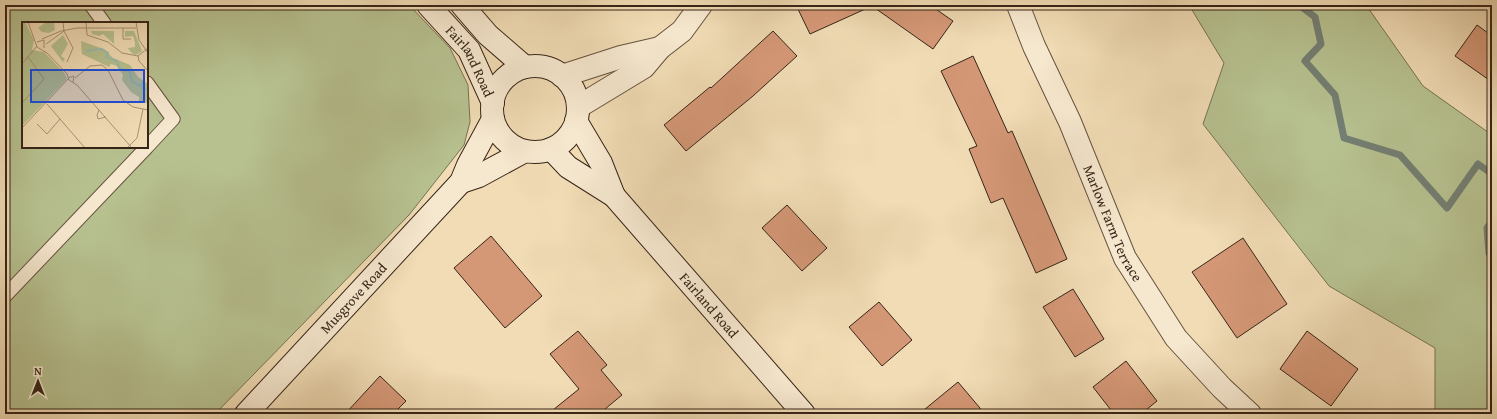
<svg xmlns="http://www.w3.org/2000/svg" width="1497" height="419" font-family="'Gentium Book Plus',serif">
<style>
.green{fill:#b7c190;stroke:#777254;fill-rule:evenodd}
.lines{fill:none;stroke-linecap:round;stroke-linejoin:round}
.stream{stroke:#737f73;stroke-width:7}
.building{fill:#d59877;stroke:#372418}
.lane-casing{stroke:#66523f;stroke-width:15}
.street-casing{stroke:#66523f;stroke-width:24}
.secondary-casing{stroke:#372418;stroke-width:24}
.lane{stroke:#f6e8cf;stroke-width:13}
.street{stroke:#f6e8cf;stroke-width:22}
.secondary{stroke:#f6e8cf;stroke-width:22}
.labels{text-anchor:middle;stroke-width:3;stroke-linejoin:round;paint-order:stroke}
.street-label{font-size:14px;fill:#372418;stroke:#f6e8cf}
.inset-river{fill:none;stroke:#9bbbb0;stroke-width:2}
.inset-road{fill:none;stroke:#a79276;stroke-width:1}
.view{fill:#1d4ed8;fill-opacity:0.15;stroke:#1d4ed8;stroke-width:2}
.inset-edge{fill:none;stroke:#372418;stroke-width:2}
</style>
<rect width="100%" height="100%" fill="#f1dcb5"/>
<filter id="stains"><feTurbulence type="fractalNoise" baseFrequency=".005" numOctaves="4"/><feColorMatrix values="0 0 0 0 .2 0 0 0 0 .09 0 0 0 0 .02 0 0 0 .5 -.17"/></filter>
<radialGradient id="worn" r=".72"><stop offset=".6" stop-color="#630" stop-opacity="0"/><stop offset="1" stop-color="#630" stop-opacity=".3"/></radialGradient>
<path class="green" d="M5,5H409L450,48L468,85L470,122L464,145L409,215L215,414H5ZM23,23H147V147H23Z
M1189,5H1366L1423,86L1492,135V414H1435V348L1329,286L1203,124L1224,63Z"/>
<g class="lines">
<path class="stream" d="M1299,5L1315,17L1321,44L1305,61L1335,95L1344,138L1400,155L1447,208L1478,164L1492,174
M1492,221L1487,228L1489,253H1492"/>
</g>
<path class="building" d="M796,5H930L953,21L933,49L872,6L810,34Z
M1477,25L1492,36V82L1455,56Z
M773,31L797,56L753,96L686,151L664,125L710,87L711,88Z
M973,56L1008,133L1012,131L1067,259L1036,273L1003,198L991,203L969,149L977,146L941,71Z
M787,205L827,248L802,271L762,228Z
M491,236L542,296L505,328L454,268Z
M1243,238L1287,304L1237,338L1192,272Z
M1073,289L1104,339L1075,357L1043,307Z
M879,302L912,340L882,366L849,327Z
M578,331L607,365L601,370L622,395L599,414H548L579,389L550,354Z
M1307,331L1358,369L1331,406L1280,369Z
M1126,361L1157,401L1141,414H1114L1093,387Z
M380,376L406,401L393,414H345Z
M958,382L985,414H919Z"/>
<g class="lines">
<defs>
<path id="lane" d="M91,5L104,23
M147,83L173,119L147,147
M5,296L147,147"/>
<g id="street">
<path id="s1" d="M1018,5L1034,46L1070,122L1125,258L1176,338L1222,388L1250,414"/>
<path d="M562,76L621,57L660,48"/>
<path d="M578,107L644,67L660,48L682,31L701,5"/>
</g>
<g id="secondary">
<path id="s2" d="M428,5L469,50L493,103"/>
<path d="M462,5L488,35L525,67"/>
<circle cx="535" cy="109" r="43"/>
<path d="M576,121L601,163L614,196"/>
<path id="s3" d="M551,149L568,167L614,196L804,414"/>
<path d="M461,182L479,176L525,151"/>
<path id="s4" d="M246,414L461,182L468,165L493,119"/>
</g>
</defs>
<use href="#lane" class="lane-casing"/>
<use href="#street" class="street-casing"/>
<use href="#secondary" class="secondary-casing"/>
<use href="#lane" class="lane"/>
<use href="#street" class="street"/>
<use href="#secondary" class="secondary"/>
</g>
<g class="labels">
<g class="street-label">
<text dy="5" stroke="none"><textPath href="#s2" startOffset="71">Fairland Road</textPath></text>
<text dy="5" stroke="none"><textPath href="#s1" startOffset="238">Marlow Farm Terrace</textPath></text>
<text dy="5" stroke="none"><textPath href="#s4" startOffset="158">Musgrove Road</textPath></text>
<text dy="5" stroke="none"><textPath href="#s3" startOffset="224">Fairland Road</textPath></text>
</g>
</g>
<g transform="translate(22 22)">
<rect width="126" height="126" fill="#f1dcb5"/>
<path d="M0,0H3L12,18L10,28L22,30L43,52L45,57L0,104ZM24,0H32L33,8L27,11L20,10L16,6ZM69,9H92V22L81,12L77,14L70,12ZM103,9H112L120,29L116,32L112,33L107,28L106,26L113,25V20L111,14L103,15ZM41,13L46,22L39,34L43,37L41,40L29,24ZM59,19L82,27L91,36L108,43L116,55L126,62V81H117V75L109,70L100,58L101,53L95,44L89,42L87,45L60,32Z" fill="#b7c190"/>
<path class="inset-river" d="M64,29L79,27L86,31L84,35L95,39L97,46L108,50L110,59L118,64L120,61L121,67H126"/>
<path class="inset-road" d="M6,0L15,25L25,31L45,52L47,58L55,63L110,126M41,0L42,9L51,26L45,40M64,0L65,13L86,20L100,31L116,34L126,26M114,0L117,18L126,31M101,6V17H109M20,17L39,9L55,6H114M15,20L22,18V26M24,22L42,9M116,34L117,39L126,49M0,42L15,24M46,56L52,54L51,60M53,56L68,44L80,43L86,48L101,78L111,85L126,88M0,81L22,57L6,35M25,82L63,126M77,88L75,93L76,97L84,95M15,102L25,112L38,97M0,106L46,57M105,126L115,116L121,87"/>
<path class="view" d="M9,48H122V80H9Z"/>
<rect width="126" height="126" class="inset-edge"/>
</g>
<rect width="1497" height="419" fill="none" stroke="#f1dcb5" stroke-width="20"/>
<rect x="6" y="6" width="1485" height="407" fill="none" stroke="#372418" stroke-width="2"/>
<rect x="10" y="10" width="1477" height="399" fill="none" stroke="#372418"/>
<g transform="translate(38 381)" stroke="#f6e8cf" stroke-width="3" paint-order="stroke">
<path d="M0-3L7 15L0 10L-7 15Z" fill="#372418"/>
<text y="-6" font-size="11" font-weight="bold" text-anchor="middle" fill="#372418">N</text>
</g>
<rect width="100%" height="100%" filter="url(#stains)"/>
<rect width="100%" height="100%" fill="url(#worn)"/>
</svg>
